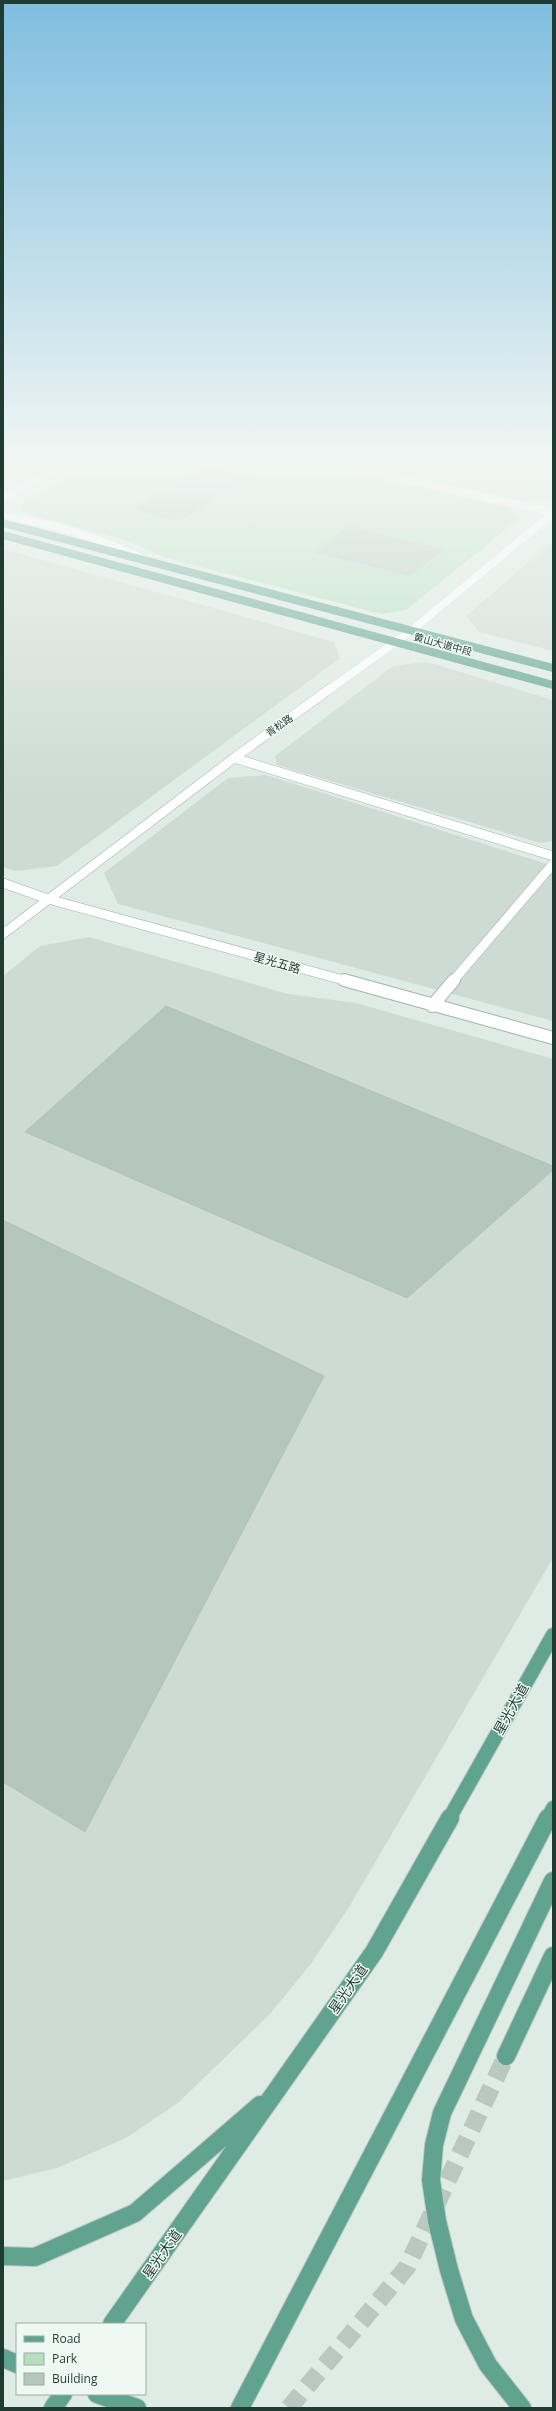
<svg xmlns="http://www.w3.org/2000/svg" width="556" height="2411" font-family="'Open Sans','Noto Sans SC',sans-serif">
<style>
.built{fill:#cddbd4}
.green{fill:#b6dfbe}
.building{fill:#b4c6be;stroke:#b1c5bc}
.lines{fill:none;stroke-linecap:round;stroke-linejoin:round}
.major-tunnel{stroke:#b9c8c1;stroke-width:18;stroke-dasharray:18 10;stroke-linecap:butt}
.minor-far2-casing{stroke:#a2b3ac;stroke-width:8}
.minor-far1-casing{stroke:#a2b3ac;stroke-width:10}
.minor-casing{stroke:#a2b3ac;stroke-width:14}
.major-far2-casing{stroke:#c0c8c6;stroke-width:8}
.major-far1-casing{stroke:#c0c8c6;stroke-width:16}
.major-casing{stroke:#c0c8c6;stroke-width:20}
.minor-far2{stroke:#fff;stroke-width:8}
.minor-far1{stroke:#fff;stroke-width:9}
.minor{stroke:#fff;stroke-width:12}
.major-far2{stroke:#60a48f;stroke-width:8}
.major-far1{stroke:#60a48f;stroke-width:14}
.major{stroke:#60a48f;stroke-width:18}
.labels{text-anchor:middle;stroke-width:3;stroke-linejoin:round;paint-order:stroke}
.far-street-label{font-size:10px;fill:#1f3c33;stroke:#eff8f3}
.street-label{font-size:12px;fill:#1f3c33;stroke:#eff8f3}
.near-street-label{font-size:14px;fill:#1f3c33;stroke:#eff8f3}
</style>
<rect width="100%" height="100%" fill="#dfebe5"/>
<path class="built" d="M352,458H553V499L522,501L353,464L350,459Z
M553,541V651L479,632L466,616Z
M3,549L334,642L340,658L57,866L15,871L3,867Z
M427,662L553,700V841L540,843L277,765L275,756L393,666Z
M266,775L553,866V1021L118,904L104,873L228,778Z
M89,937L288,994L356,1003L553,1059V1558L349,1907L310,1965L270,2014L179,2102L126,2138L57,2168L3,2181V976L40,946Z"/>
<path class="green" d="M102,458H286L510,508L520,518L406,610L381,614L163,557L125,540L22,512L20,504Z"/>
<path class="building" d="M207,467L250,477L178,521L134,509Z
M349,527L443,550L410,575L314,552Z
M166,1006L553,1166V1170L407,1298L25,1132Z
M3,1220L324,1376L85,1832L3,1782Z"/>
<g class="lines">
<path class="major-tunnel" d="M289,2408L407,2267L506,2056"/>
<defs>
<path id="minor-far2" d="M309,458L553,512
M3,498L78,458
M3,517C54,523 101,538 147,561
M330,689L411,631L553,513"/>
<path id="minor-far1" d="M234,758L553,856
M3,883L48,899L347,981
M3,934L234,758L331,688
M453,981L553,864"/>
<path id="minor" d="M344,980L553,1038
M432,1006L454,980"/>
<path id="major-far2" d="M3,523L553,668
M3,535L553,685"/>
<path id="major-far1" d="M449,1819L553,1635
M547,1819L553,1808"/>
<path id="major" d="M506,2056L553,1956
M3,2256L35,2257L135,2213L260,2105
M112,2324L374,1952L450,1818
M3,2358L17,2364
M97,2394L137,2408
M53,2408L63,2394
M240,2408L548,1818
M522,2408L488,2365L464,2319L449,2270L437,2221L431,2180L434,2145L442,2113L553,1881"/>
</defs>
<use href="#minor-far2" class="minor-far2-casing"/>
<use href="#minor-far1" class="minor-far1-casing"/>
<use href="#minor" class="minor-casing"/>
<use href="#major-far2" class="major-far2-casing"/>
<use href="#major-far1" class="major-far1-casing"/>
<use href="#major" class="major-casing"/>
<use href="#minor-far2" class="minor-far2"/>
<use href="#minor-far1" class="minor-far1"/>
<use href="#minor" class="minor"/>
<use href="#major-far2" class="major-far2"/>
<use href="#major-far1" class="major-far1"/>
<use href="#major" class="major"/>
</g>
<linearGradient id="sky" x2="0" y2="1"><stop stop-color="#7fbee0"/><stop offset="0.58" stop-color="#f1f6f3"/><stop offset="1" stop-color="#f1f6f3" stop-opacity="0"/></linearGradient>
<rect width="556" height="796" fill="url(#sky)"/>
<g class="labels">
<g class="far-street-label">
<text transform="translate(443 644) rotate(15)" y="4">黄山大道中段</text>
<text transform="translate(279 725) rotate(-35)" y="4">青松路</text>
</g>
<g class="street-label">
<text transform="translate(277 963) rotate(16)" y="4">星光五路</text>
</g>
<g class="near-street-label">
<text transform="translate(511 1709) rotate(-61)" y="5">星光大道</text>
<text transform="translate(348 1989) rotate(-55)" y="5">星光大道</text>
<text transform="translate(162 2254) rotate(-55)" y="5">星光大道</text>
</g>
</g>
<rect width="556" height="2411" fill="none" stroke="#1f3c33" stroke-width="8"/>
<rect x="16" y="2323" width="130" height="72" fill="#eff8f3" stroke="#9cada6"/>
<rect x="24" y="2336" width="20" height="6" fill="#60a48f" stroke="#9cada6"/>
<text x="52" y="2343" font-size="12" fill="#1f3c33">Road</text>
<rect x="24" y="2353" width="20" height="12" fill="#b6dfbe" stroke="#9cada6"/>
<text x="52" y="2363" font-size="12" fill="#1f3c33">Park</text>
<rect x="24" y="2373" width="20" height="12" fill="#b4c6be" stroke="#9cada6"/>
<text x="52" y="2383" font-size="12" fill="#1f3c33">Building</text>
</svg>
